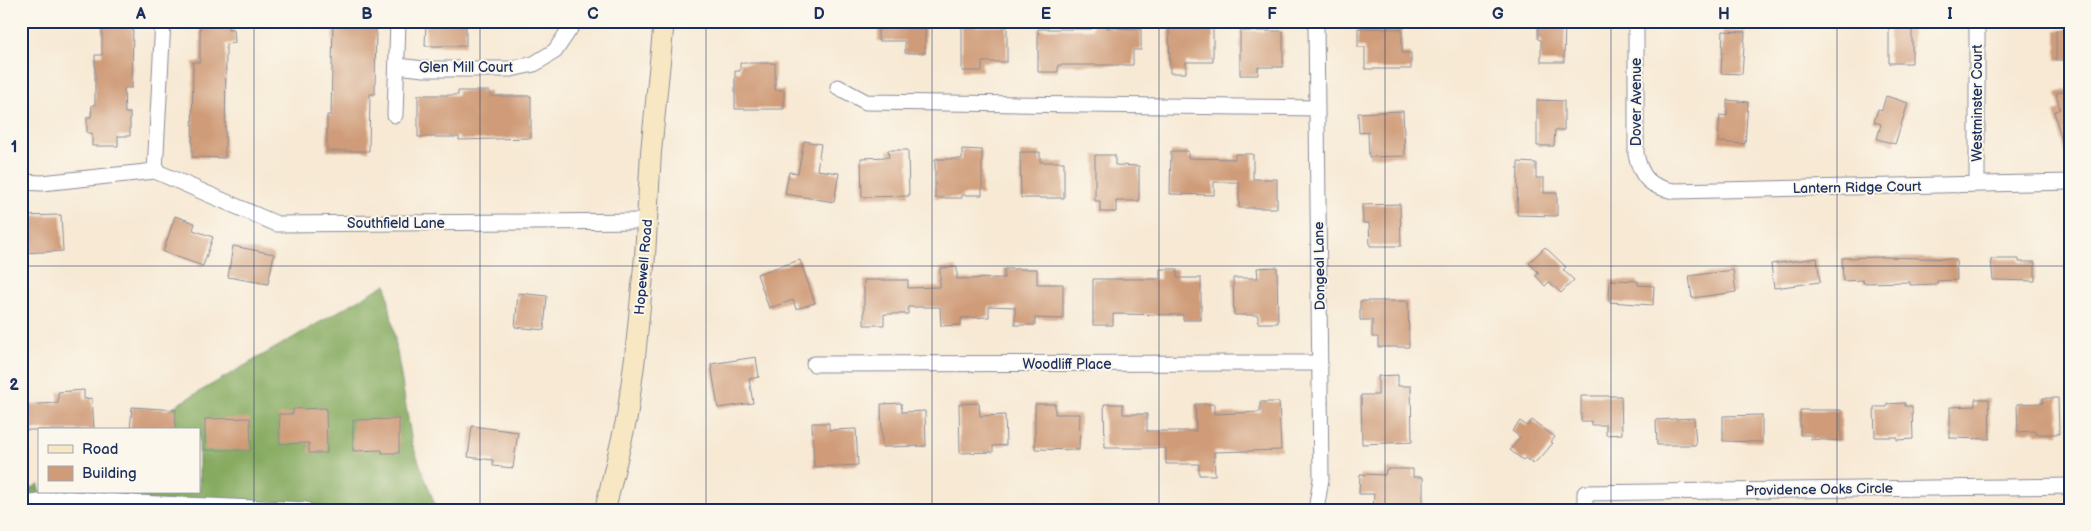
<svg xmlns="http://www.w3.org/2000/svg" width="2091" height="531" font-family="'Balsamiq Sans',sans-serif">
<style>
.forest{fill:#86aa60;stroke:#506c5f}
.building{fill:#cf9b78}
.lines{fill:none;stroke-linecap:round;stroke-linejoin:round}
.street-casing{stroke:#898c99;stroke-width:17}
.secondary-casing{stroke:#898c99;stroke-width:22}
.street{stroke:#fff;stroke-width:15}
.secondary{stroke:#f7e8c3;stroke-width:20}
.grid{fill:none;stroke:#1b2f5e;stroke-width:1;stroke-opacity:0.55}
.labels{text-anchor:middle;stroke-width:4;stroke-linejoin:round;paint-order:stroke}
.street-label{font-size:14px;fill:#1b2f5e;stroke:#fbf7ec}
.neatline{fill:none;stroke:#1b2f5e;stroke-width:2}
.grid-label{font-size:16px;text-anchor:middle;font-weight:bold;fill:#1b2f5e}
</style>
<rect width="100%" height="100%" fill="#fbf7ec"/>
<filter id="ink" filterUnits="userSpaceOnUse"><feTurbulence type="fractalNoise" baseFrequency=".02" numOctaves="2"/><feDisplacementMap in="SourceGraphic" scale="10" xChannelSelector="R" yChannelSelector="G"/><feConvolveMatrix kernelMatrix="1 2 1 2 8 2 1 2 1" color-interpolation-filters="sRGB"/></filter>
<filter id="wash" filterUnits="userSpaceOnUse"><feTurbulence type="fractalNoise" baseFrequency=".0096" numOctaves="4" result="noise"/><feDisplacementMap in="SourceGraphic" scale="20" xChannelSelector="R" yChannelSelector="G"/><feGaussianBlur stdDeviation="1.12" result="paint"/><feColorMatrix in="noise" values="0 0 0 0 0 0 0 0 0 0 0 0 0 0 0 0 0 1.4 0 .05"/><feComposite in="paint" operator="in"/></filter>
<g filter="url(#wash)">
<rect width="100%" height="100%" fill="#f7e9d4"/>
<path class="forest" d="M386,284L412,443L437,510H21V494L39,484V492H199V430H133Z"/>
<g id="blocks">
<path class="building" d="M102,21H133L132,88H124L125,113H130V136H118V146H92V133H87V117H91L92,105H95V55H102Z
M200,21H228V29H234L235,43L226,44L225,158L192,157L193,62H200Z
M333,21H376L375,94H370L369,151H327V115H331Z
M426,21H466V46H425Z
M878,21H925V53H905V41H878Z
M962,21H976V26H1007V62H982V71H962Z
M1092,21H1107V28L1141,29V50H1133V65H1058V72H1038V29H1092Z
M1538,21H1565L1564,62H1541V40L1538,39Z
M1889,22H1912V63H1889Z
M1169,28H1213V62H1186V73H1170Z
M1358,28L1402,29V53H1411V69H1365V47H1358Z
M2056,30H2070V60H2056Z
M1240,31H1283V67H1258V75H1240Z
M1723,31L1745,32L1742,74L1721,73Z
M740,63H775V90H784V109H735V71H740Z
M2070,89V154L2066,155L2054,112L2060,109L2056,93Z
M458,91H490V96H531V138L459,140V137H418V95H458Z
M1886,96L1908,103L1895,144L1877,139L1881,124L1874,122L1878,109L1882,110Z
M1537,100L1564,101V130H1555L1554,146H1537Z
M1727,100L1748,102L1745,144L1718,142L1720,115L1727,116Z
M1403,111L1405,156L1369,157L1368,132L1359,133L1358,113Z
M804,141L821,144L817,170L839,173L834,202L785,194L789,172L798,173Z
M962,149L982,150V195H962V198H935V159H962Z
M888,150H908L909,196L862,197L861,158L889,157Z
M1171,151H1188V158L1235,159V154H1253V179H1277V208H1239V182H1214V195L1170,194Z
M1020,152H1040V162H1064V198H1021Z
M1095,155H1115V165L1139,166V201H1116V212H1100V201H1095Z
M1518,162L1536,163V178H1544V193H1557V216L1517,215Z
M1400,204L1401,246H1370L1369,223H1363L1362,205Z
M61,215L63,251L21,253V216Z
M175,216L195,223L193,230L213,237L203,266L163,252Z
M233,246L274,254L268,284L228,277Z
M1545,247L1566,267L1563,270L1574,280L1561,293L1549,282L1545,286L1536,276L1539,273L1529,263Z
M1885,257L1956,259L1957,280L1937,281V284L1910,285V282L1863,283V280L1843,281L1842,258Z
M1817,258L1820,282L1774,288L1771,264Z
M1991,259H2019V262H2035V281L1993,280Z
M800,260L815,303L796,309L793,300L769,308L757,274Z
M957,267V279L1004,278V269H1037V284H1063V319L1035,318V325H1015V307L989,306V317L961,318V325L941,326L940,307H908V314H884V325H864V280H908V288L940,287V268Z
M1277,267L1278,323H1258V315H1234L1233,278H1258L1257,268Z
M1160,269H1177V278H1201V320H1183V315L1113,314V325H1093V279H1160Z
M1733,270L1736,292L1692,298L1689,276Z
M1610,280L1638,281V285L1654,286L1653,305L1609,302Z
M518,293L547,296L544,330L515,327Z
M1360,301H1408L1409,347H1378V337H1372V320H1360Z
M756,357L759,377L749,379L753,403L718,408L711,364Z
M1398,375V386H1411L1412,442L1362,444L1361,395H1378V376Z
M84,390V399L92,398L94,430H21V405L58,403V392Z
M1581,396H1621L1622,434L1606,435V425H1591V421H1581Z
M2043,398H2058L2059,434H2036L2035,431L2018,432L2017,404L2043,403Z
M1975,399H1989L1990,439L1950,438V407L1975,406Z
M1260,402H1279L1281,450L1214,452L1215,475H1199V464H1166V448H1105L1104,404H1123V414H1147V431H1196L1195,404H1214V414L1260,412Z
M901,403L902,412L925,411L926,446L882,447L881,404Z
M979,403L980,416L1005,415L1006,445L993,446V452L960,453L959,404Z
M1905,403V406H1912L1913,439L1897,440V437H1875L1874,407H1887V404Z
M1035,404H1055V414H1080L1079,450L1035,449Z
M132,407L176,410L175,430H130Z
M326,408L327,453H309V443L280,444L279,414H293V409Z
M1800,410H1841V441L1811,439V435H1800Z
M1762,415V442L1723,441V416Z
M250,418L251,450H205V419Z
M1694,418L1696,445H1657L1656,420Z
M399,419V453H382V450L353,451V420Z
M1532,420L1555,437L1551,442L1553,443L1543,455L1533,464L1525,458L1523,460L1510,450L1520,437L1512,431L1520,421L1527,426Z
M812,423H829V430L856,429L858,465L814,467Z
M472,426L518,432L513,468L493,466V460L468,457Z
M1386,469H1413V477H1423V510H1373L1374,494H1359L1360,474L1385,475Z"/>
</g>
</g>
<g filter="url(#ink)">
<use href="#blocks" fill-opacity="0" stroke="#898c99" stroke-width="1"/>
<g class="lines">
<defs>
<path id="street" d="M1636,21V154C1641,178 1650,187 1674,191L2070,182
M1316,22L1321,479L1316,510
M397,66L424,69H511L534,64L555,51L575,21
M838,87L866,102L1317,108
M395,115L398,21
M155,171L163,21
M21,182L42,183L155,171L277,224L647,221
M1977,184V21
M814,364L1320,363
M21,505L61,498L136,503L306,510
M1585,510V493L2070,486"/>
<path id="secondary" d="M605,510L627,417L635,357L645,256L651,152L664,21"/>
</defs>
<use href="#street" class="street-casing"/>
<use href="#secondary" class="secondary-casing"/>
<use href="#street" class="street"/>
<use href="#secondary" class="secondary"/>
</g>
</g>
<path class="grid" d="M254,21V510M480,21V510M706,21V510M932,21V510M1159,21V510M1385,21V510M1611,21V510M1837,21V510M21,266H2070"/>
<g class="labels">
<g class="street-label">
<text x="466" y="72">Glen Mill Court</text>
<text transform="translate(1636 102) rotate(-90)" y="5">Dover Avenue</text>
<text transform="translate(1977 103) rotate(-90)" y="5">Westminster Court</text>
<text transform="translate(1857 187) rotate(-1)" y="5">Lantern Ridge Court</text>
<text x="396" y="228">Southfield Lane</text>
<text transform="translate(1319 266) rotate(-91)" y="5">Dongeal Lane</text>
<text transform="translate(643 267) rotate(-85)" y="5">Hopewell Road</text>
<text x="1067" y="369">Woodliff Place</text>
<text transform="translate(1819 489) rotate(-1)" y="5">Providence Oaks Circle</text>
</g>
</g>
<rect width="2091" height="531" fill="none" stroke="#fbf7ec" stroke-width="55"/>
<rect x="38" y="428" width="162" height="65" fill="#fbf7ec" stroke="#a1a7b3"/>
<rect x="48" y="445" width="25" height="8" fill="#f7e8c3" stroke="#a1a7b3"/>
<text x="82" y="454" font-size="15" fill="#1b2f5e">Road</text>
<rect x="48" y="466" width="25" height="15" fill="#cf9b78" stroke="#a1a7b3"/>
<text x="82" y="478" font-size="15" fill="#1b2f5e">Building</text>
<rect x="28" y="28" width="2036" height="476" class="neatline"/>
<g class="grid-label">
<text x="141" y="19">A</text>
<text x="367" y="19">B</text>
<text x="593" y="19">C</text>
<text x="819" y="19">D</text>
<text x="1046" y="19">E</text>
<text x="1272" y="19">F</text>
<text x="1498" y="19">G</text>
<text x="1724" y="19">H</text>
<text x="1950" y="19">I</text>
<text x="14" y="152">1</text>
<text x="14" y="390">2</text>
</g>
</svg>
